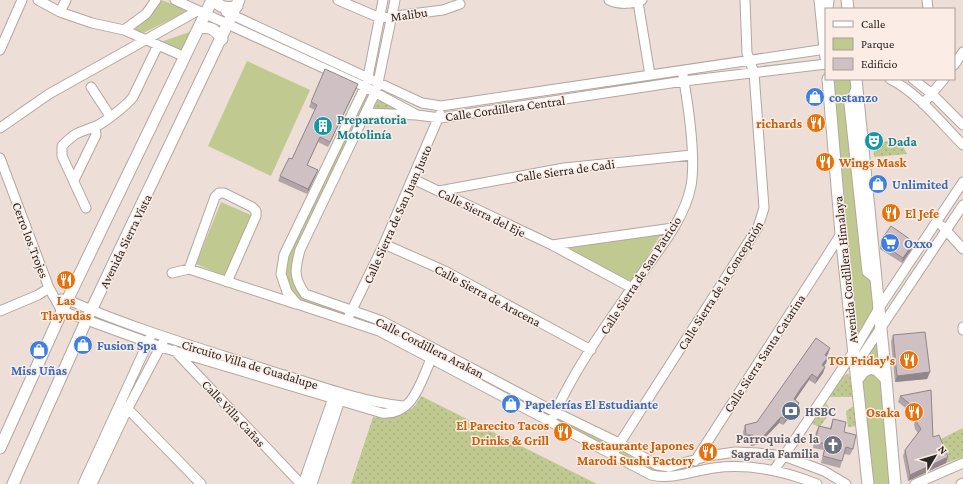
<svg xmlns="http://www.w3.org/2000/svg" width="963" height="484" font-family="'Crimson Pro',serif">
<style>
.grass{fill:url(#grass-dots)}
.park{fill:#c0ca90}
.lines{fill:none;stroke-linecap:round;stroke-linejoin:round}
.minor-casing{stroke:#b4a6a0;stroke-width:11}
.major-casing{stroke:#b4a6a0;stroke-width:13}
.minor{stroke:#fff;stroke-width:9}
.major{stroke:#fff;stroke-width:11}
.wall{fill:#b2a5a9}
.shaded-wall{fill:#918689}
.building{fill:#cfc0c4;stroke:#918689}
.labels{text-anchor:middle;stroke-width:3;stroke-linejoin:round;paint-order:stroke}
.street-label{font-size:13px;fill:#2c2624;stroke:#fbece5}
.shop-label{font-size:13px;font-weight:bold;fill:#366cbe;stroke:#fbece5;text-anchor:start}
.culture-label{font-size:13px;font-weight:bold;fill:#0d838f;stroke:#fbece5;text-anchor:start}
.food-label{font-size:13px;font-weight:bold;fill:#c56008;stroke:#fbece5;text-anchor:end}
.service-label{font-size:13px;font-weight:bold;fill:#4e5e75;stroke:#fbece5;text-anchor:start}
.worship-label{font-size:13px;font-weight:bold;fill:#5b616d;stroke:#fbece5;text-anchor:end}
</style>
<defs>
<pattern id="grass-dots" width="8" height="8" patternUnits="userSpaceOnUse"><rect width="8" height="8" fill="#c0ca90"/><path d="M2 2h.1M6 6h.1" fill="none" stroke="#a5ad7c" stroke-width="1.8" stroke-linecap="round"/></pattern>
</defs>
<rect width="100%" height="100%" fill="#eeded8"/>
<path class="grass" d="M375,93L417,115L366,113Z
M900,140L907,154L874,157L873,143Z
M847,374H849L854,397H829L842,377Z
M421,396L597,484H351L373,417C392,418 412,416 421,396Z
M826,403L831,411L820,427L812,424Z
M855,405L857,426L848,427L846,411Z
M963,428V457L946,463L937,441Z"/>
<path class="park" d="M161,0L187,9L182,14L139,35L132,28C144,20 156,14 161,0Z
M192,31L181,52L161,42Z
M247,61L310,90L271,176L208,146Z
M833,79H850L891,484H872Z
M366,91L372,94L299,247L298,287L385,323L659,468L656,474L431,356L297,303L282,273L284,254Z
M221,202L251,215L225,276L196,264Z
M661,234L632,282L568,248Z"/>
<g class="lines">
<defs>
<path id="minor" d="M38,0L60,12L92,23L124,30L185,57
M175,0L365,87L417,115L440,118L684,81L826,64
M338,0L380,18L443,10L460,4
M383,0L368,77L365,87L284,255L281,274L287,292L297,304L379,331L651,475C673,480 692,471 714,468C750,463 784,471 817,484
M395,0L378,83L375,93L300,250C295,269 293,277 305,294L382,321L555,412L619,443L657,465L669,467L708,456L735,452L758,453L784,456L824,471L846,484
M609,0C619,5 633,4 642,0
M927,0L928,9
M638,2L650,75
M828,9L829,0
M60,12L66,0
M226,12L422,103L441,106L826,49
M124,30L146,14L156,0
M0,50L22,0
M954,65L963,52
M890,79C917,92 942,124 963,145
M913,79L932,94L963,125
M91,87L110,116
M857,87L849,104L867,272L876,279
M923,104L944,79
M366,113L417,115
M0,128L49,94L197,11
M0,158L49,288L62,311L161,347L382,413C416,416 422,375 434,353
M413,179L552,245L632,288
M74,180L96,135L95,127
M439,191L564,168L692,155
M86,208L62,156V146C76,132 77,133 94,127C103,124 127,105 133,97L158,45
M942,226L963,249
M384,244L445,271L591,350
M552,245L673,228
M189,269L296,304
M172,273L189,269L215,197L219,193H224L252,207L256,211V216L227,282
M61,299L68,300C134,329 203,349 271,371C315,384 358,401 403,406
M0,311L38,295L49,288
M349,316L384,244L440,114
M963,327V330
M174,350L301,484
M856,365L963,205
M125,406L201,484
M553,417C575,368 608,322 639,278C658,250 684,221 691,186C696,158 688,104 683,75
M616,449L758,227L764,208L754,73L747,53L745,0
M695,461L841,234
M774,470L784,456L854,351L879,308L963,182
M83,484L150,338
M92,484L127,410L163,342
M303,484L335,392
M312,484L342,394
M915,484L963,463
M961,484L963,483"/>
<path id="major" d="M214,0C220,8 228,9 237,6
M820,0L826,58
M847,0L848,9
M199,28C210,26 215,29 222,39
M828,79L841,234L868,484
M856,79L886,379L895,484
M857,380L863,372L870,368L877,370L886,379
M0,448L62,311L212,0
M13,484L86,321L239,0"/>
</defs>
<use href="#minor" class="minor-casing"/>
<use href="#major" class="major-casing"/>
<use href="#minor" class="minor"/>
<use href="#major" class="major"/>
</g>
<path class="wall" d="M358,84L328,147L318,142L307,166L316,175L307,194L278,181L280,176L292,159L315,110L309,107L311,102Z
M881,240L913,247L902,263L880,249V245Z
M893,335L930,372L927,379L895,382L891,342Z
M828,354L827,356L828,357L826,363L824,366L825,367L823,373L815,384L809,380L799,394L795,400L799,403L797,409L790,419L789,418L783,425L779,423L759,444L751,446L750,441H744L743,432L745,425L757,422Z
M931,390L933,437L946,463L908,481L903,456L905,450L918,433L915,429L914,424L917,417L898,402L900,396Z
M833,419L844,432L853,449L850,455L844,454L840,468L821,463L824,450L813,448L816,432L819,426L830,428Z"/>
<path class="shaded-wall" d="M358,84L356,89L328,147L330,142Z
M318,170L316,175L307,194L308,189Z
M914,242L913,247L902,263L903,258Z
M830,348L828,354L823,361L825,355Z
M828,357L826,363L820,371L822,365Z
M825,367L823,373L815,384L817,378Z
M930,372L927,379L895,382L897,376Z
M812,374L809,380L792,405L794,399Z
M799,403L797,409L790,419L792,413Z
M791,412L789,418L783,425L786,419Z
M781,417L779,423L759,444L751,446L753,440Z
M746,435H753L750,441H744Z
M948,457L946,463L908,481L910,475Z"/>
<path class="building" d="M325,69L358,84L330,142L320,137L307,165L318,170L308,189L280,176L289,158L292,159L317,105L311,102Z
M891,226L914,242L903,258L882,244L881,240Z
M925,332L930,372L897,376L893,335Z
M816,338L830,348L825,355L828,357L822,365L825,367L817,378L812,374L801,388L794,399L799,403L792,413L791,412L786,419L781,417L762,438L753,440V435H746L745,425L757,422Z
M931,390L933,437L939,435L948,457L910,475L905,450L921,429L917,423L916,419L920,412L900,396Z
M833,419L846,422L844,432L856,435L853,449L846,447L842,461L823,456L826,444L815,441L819,426L831,429Z"/>
<defs>
<symbol id="shop-disc" viewBox="-11 -11 22 22"><circle r="9.5" fill="#3f7fe0" stroke="#fbece5"/><path d="M-5-2.5h2.3a2.7 3.5 0 0 1 5.4 0H5L5.5 6h-11ZM-1.5-2.5h3a1.5 2.3 0 0 0-3 0Z" fill="#fff"/></symbol>
<symbol id="restaurant-disc" viewBox="-11 -11 22 22"><circle r="9.5" fill="#e8710a" stroke="#fbece5"/><path d="M-5-6h1v4h1v-4h1v4h1v-4h1v5L-1.5 .5V6h-2V.5L-5-1ZM5-6V6H3V1.5H1.5Q1.5-4 5-6Z" fill="#fff"/></symbol>
<symbol id="building-disc" viewBox="-11 -11 22 22"><circle r="9.5" fill="#0f9aa8" stroke="#fbece5"/><path d="M-4-6H4V6H1V3H-1V6H-4ZM-2.5-4.3h1.7v1.8h-1.7ZM.8-4.3h1.7v1.8H.8ZM-2.5-1h1.7V.8h-1.7ZM.8-1h1.7V.8H.8Z" fill="#fff"/></symbol>
<symbol id="theatre-disc" viewBox="-11 -11 22 22"><circle r="9.5" fill="#0f9aa8" stroke="#fbece5"/><path d="M-5-5.5Q0-4 5-5.5V0Q5 5 0 6Q-5 5-5 0ZM-3.3-2.5H-1v1.5H-3.3ZM1-2.5H3.3v1.5H1ZM-2.8 1Q0 5.5 2.8 1Z" fill="#fff"/></symbol>
<symbol id="supermarket-disc" viewBox="-11 -11 22 22"><circle r="9.5" fill="#3f7fe0" stroke="#fbece5"/><path d="M-6-5.5h2.5l.6 2H6L4.5 2H-2.5L-4.4-4H-6ZM-1.5 3.2a1.3 1.3 0 1 0 .1 0ZM3 3.2a1.3 1.3 0 1 0 .1 0Z" fill="#fff"/></symbol>
<symbol id="bank-disc" viewBox="-11 -11 22 22"><circle r="9.5" fill="#5c6f8a" stroke="#fbece5"/><path d="M-6-4H6V4H-6ZM0-2.3a2.3 2.3 0 1 0 0 4.6a2.3 2.3 0 1 0 0-4.6Z" fill="#fff"/></symbol>
<symbol id="church-disc" viewBox="-11 -11 22 22"><circle r="9.5" fill="#6b7280" stroke="#fbece5"/><path d="M-1.2-6h2.4v3.5h3.3v2.4h-3.3V6h-2.4V-.1h-3.3v-2.4h3.3Z" fill="#fff"/></symbol>
</defs>
<g fill-rule="evenodd">
<use href="#shop-disc" x="804" y="86" width="22" height="22"/>
<use href="#restaurant-disc" x="805" y="112" width="22" height="22"/>
<use href="#building-disc" x="312" y="115" width="22" height="22"/>
<use href="#theatre-disc" x="863" y="130" width="22" height="22"/>
<use href="#restaurant-disc" x="814" y="151" width="22" height="22"/>
<use href="#shop-disc" x="867" y="173" width="22" height="22"/>
<use href="#restaurant-disc" x="880" y="202" width="22" height="22"/>
<use href="#supermarket-disc" x="879" y="232" width="22" height="22"/>
<use href="#restaurant-disc" x="55" y="269" width="22" height="22"/>
<use href="#shop-disc" x="72" y="334" width="22" height="22"/>
<use href="#shop-disc" x="28" y="339" width="22" height="22"/>
<use href="#restaurant-disc" x="898" y="349" width="22" height="22"/>
<use href="#shop-disc" x="500" y="393" width="22" height="22"/>
<use href="#bank-disc" x="780" y="400" width="22" height="22"/>
<use href="#restaurant-disc" x="903" y="401" width="22" height="22"/>
<use href="#restaurant-disc" x="552" y="421" width="22" height="22"/>
<use href="#church-disc" x="822" y="434" width="22" height="22"/>
<use href="#restaurant-disc" x="697" y="441" width="22" height="22"/>
</g>
<g class="labels">
<g class="street-label">
<text transform="translate(409 14) rotate(-8)" y="5">Malibu</text>
<text transform="translate(505 108) rotate(-8)" y="5">Calle Cordillera Central</text>
<text transform="translate(565 170) rotate(-8)" y="5">Calle Sierra de Cadi</text>
<text transform="translate(482 212) rotate(26)" y="5">Calle Sierra del Eje</text>
<text transform="translate(397 214) rotate(-66)" y="5">Calle Sierra de San Juan Justo</text>
<text transform="translate(31 240) rotate(69)" y="5">Cerro los Trojes</text>
<text transform="translate(125 241) rotate(-64)" y="5">Avenida Sierra Vista</text>
<text transform="translate(845 270) rotate(-96)" y="5">Avenida Cordillera Himalaya</text>
<text transform="translate(640 275) rotate(-57)" y="5">Calle Sierra de San Patricio</text>
<text transform="translate(720 285) rotate(-58)" y="5">Calle Sierra de la Concepción</text>
<text transform="translate(488 295) rotate(28)" y="5">Calle Sierra de Aracena</text>
<text transform="translate(430 347) rotate(27)" y="5">Calle Cordillera Arakan</text>
<text transform="translate(764 353) rotate(-57)" y="5">Calle Sierra Santa Catarina</text>
<text transform="translate(250 364) rotate(17)" y="5">Circuito Villa de Guadalupe</text>
<text transform="translate(234 413) rotate(47)" y="5">Calle Villa Cañas</text>
</g>
<g class="shop-label">
<text x="829" y="102">costanzo</text>
<text x="892" y="189">Unlimited</text>
<text x="904" y="248">Oxxo</text>
<text x="97" y="350">Fusion Spa</text>
<text x="39" y="375" text-anchor="middle">Miss Uñas</text>
<text x="525" y="409">Papelerías El Estudiante</text>
</g>
<g class="culture-label">
<text x="337" y="124">Preparatoria<tspan x="337" dy="15">Motolinía</tspan></text>
<text x="888" y="146">Dada</text>
</g>
<g class="food-label">
<text x="802" y="128">richards</text>
<text x="839" y="167" text-anchor="start">Wings Mask</text>
<text x="905" y="218" text-anchor="start">El Jefe</text>
<text x="66" y="305" text-anchor="middle">Las<tspan x="66" dy="15">Tlayudas</tspan></text>
<text x="895" y="365">TGI Friday's</text>
<text x="900" y="417">Osaka</text>
<text x="549" y="430">El Parecito Tacos<tspan x="549" dy="15">Drinks &amp; Grill</tspan></text>
<text x="694" y="450">Restaurante Japones<tspan x="694" dy="15">Marodi Sushi Factory</tspan></text>
</g>
<g class="service-label">
<text x="805" y="416">HSBC</text>
</g>
<g class="worship-label">
<text x="819" y="443">Parroquia de la<tspan x="819" dy="15">Sagrada Familia</tspan></text>
</g>
</g>
<rect x="825" y="8" width="130" height="72" fill="#fbece5" stroke="#a89d98"/>
<rect x="833" y="21" width="20" height="6" fill="#ffffff" stroke="#a89d98"/>
<text x="861" y="28" font-size="12" fill="#2c2624">Calle</text>
<rect x="833" y="38" width="20" height="12" fill="#c0ca90" stroke="#a89d98"/>
<text x="861" y="48" font-size="12" fill="#2c2624">Parque</text>
<rect x="833" y="58" width="20" height="12" fill="#cfc0c4" stroke="#a89d98"/>
<text x="861" y="68" font-size="12" fill="#2c2624">Edificio</text>
<g transform="translate(935 456) rotate(52)" stroke="#fbece5" stroke-width="3" paint-order="stroke">
<path d="M0-3L7 15L0 10L-7 15Z" fill="#2c2624"/>
<text y="-6" font-size="11" font-weight="bold" text-anchor="middle" fill="#2c2624">N</text>
</g>
</svg>
